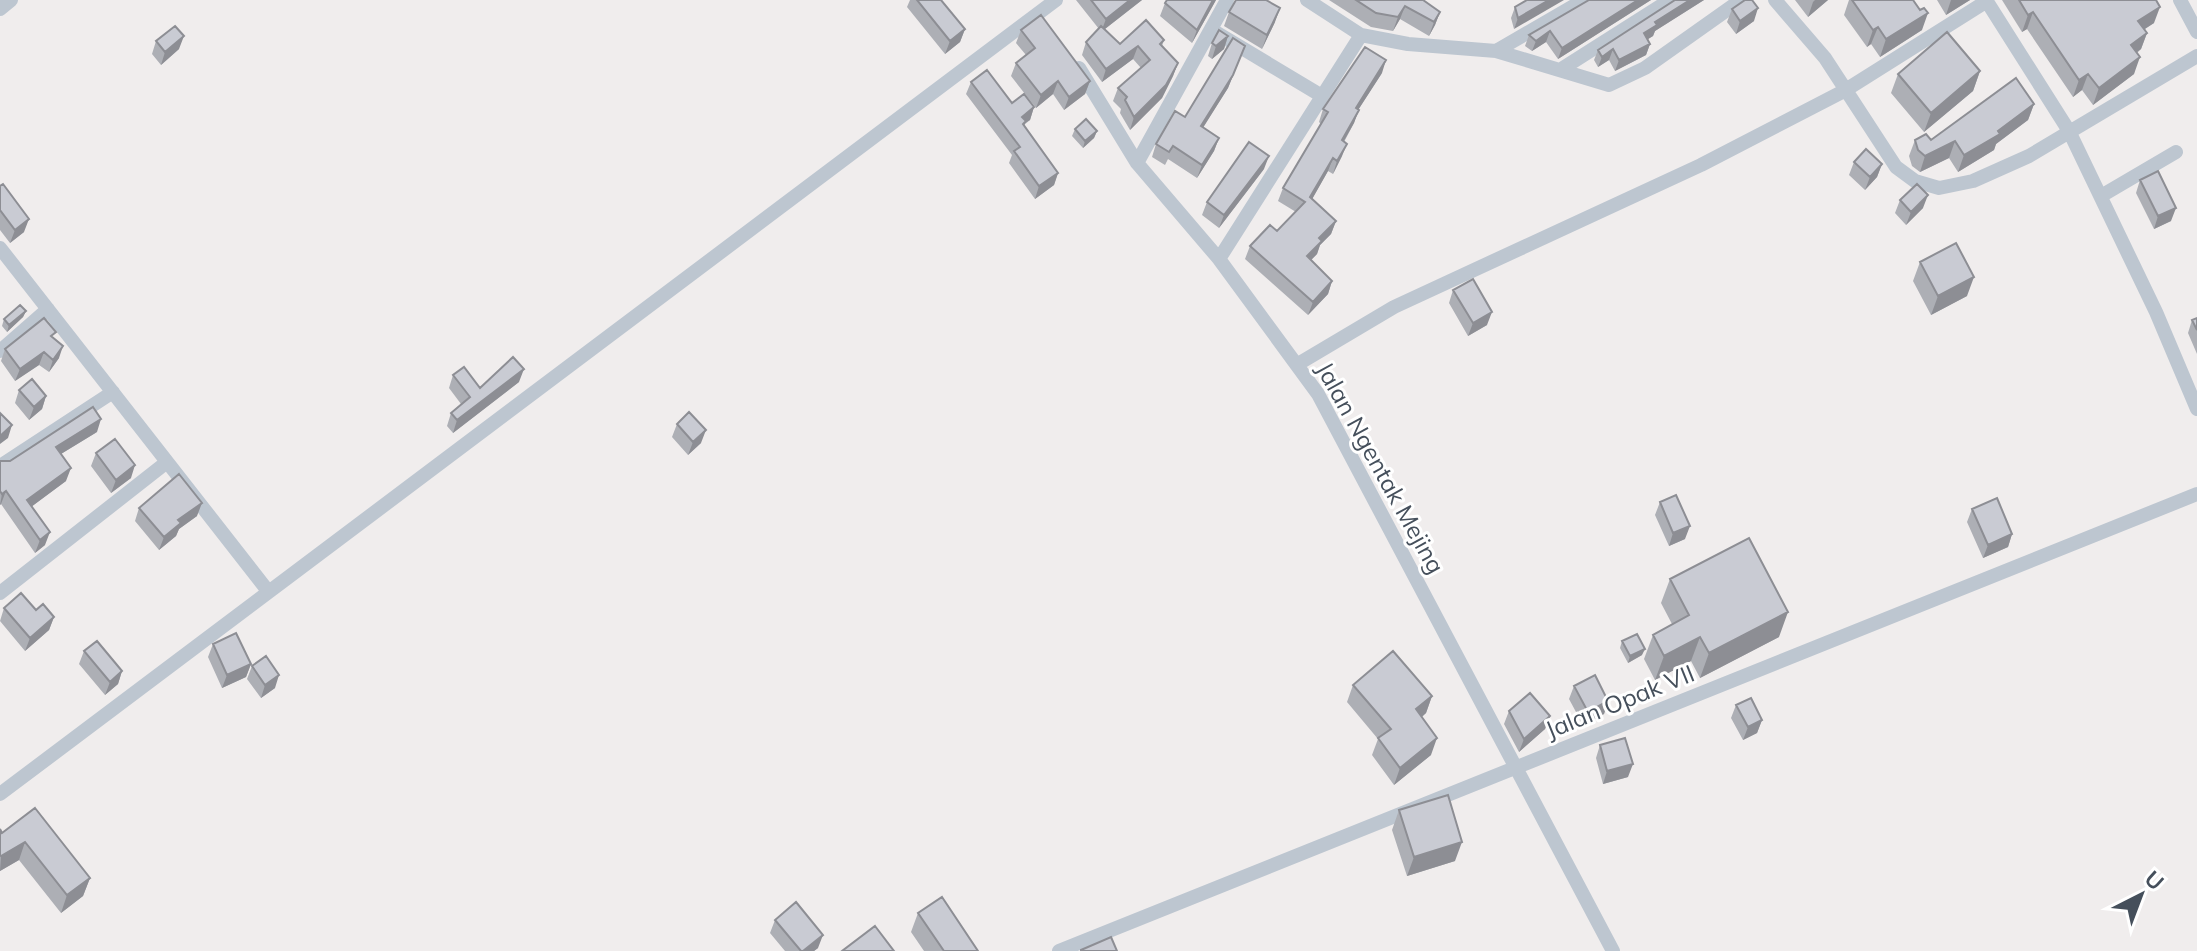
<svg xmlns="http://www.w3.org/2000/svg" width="2197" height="951" font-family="Mulish,sans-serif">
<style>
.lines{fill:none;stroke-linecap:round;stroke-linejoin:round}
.minor{stroke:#bdc6d0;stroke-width:14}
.wall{fill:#adafb5}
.shaded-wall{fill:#8d8e94}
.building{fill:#c9cbd3;stroke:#8d8e94;stroke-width:2}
.labels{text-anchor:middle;stroke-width:6;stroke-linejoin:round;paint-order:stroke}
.street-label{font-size:24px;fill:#454f5b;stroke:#fff}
</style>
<rect width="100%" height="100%" fill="#f0eded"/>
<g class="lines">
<path class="minor" d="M1307,0L1361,35L1408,44L1496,51L1609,85L1645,68L1741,0
M1775,0L1825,58L1896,167L1915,181L1939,188L1973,181L2029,156L2197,56
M1986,0L2069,131L2156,312L2197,409
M2180,0L2197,32
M0,9L11,0
M1212,30L1322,96
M1496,51L1584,0
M1079,68L1137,163L1219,259L1318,394L1613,951
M1560,70L1670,0
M1137,163L1227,0
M2101,196L2176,152
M0,248L268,591
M1219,259L1361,35
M0,351L48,309
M1298,364L1394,307L1701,165L1844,91L1987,1
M0,466L113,392
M0,593L167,462
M0,794L1056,0
M1059,951L2197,494"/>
</g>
<path class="wall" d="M910,0H941L965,29L960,42L945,54L907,7Z
M1076,0H1142L1105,29L1120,44L1164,40L1162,46L1178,63L1173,76L1162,98L1130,130L1120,113L1121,109L1113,101L1118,88L1141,68L1133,59L1102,82L1082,55L1086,42L1099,29Z
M1216,0L1192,43L1160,16L1165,3Z
M1329,0H1423L1440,12L1435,25L1429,36L1400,19L1393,31L1371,27Z
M1527,0L1514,29L1511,18L1515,7Z
M1589,0H1651L1558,59L1546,42L1532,51L1525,46L1529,35Z
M1675,0H1704L1655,31L1653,36L1648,39L1650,44L1646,55L1615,71L1609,60L1598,67L1594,60L1598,50Z
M1795,0H1828L1808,17Z
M1849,0H1913L1922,30L1880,57L1871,44L1867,47L1844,15Z
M1937,0H1970L1946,15Z
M2002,0H2056L2154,23L2145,29L2147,33L2141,49L2137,53L2134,74L2093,105L2082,90L2073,97L2027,29L2022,32Z
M1732,9L1754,21L1736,34L1727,22Z
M1229,12L1275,22L1262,49L1224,26Z
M1021,30L1090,81L1085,94L1064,110L1053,94L1036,108L1011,76L1016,63L1026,55L1016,43Z
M1228,36L1224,49L1212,59L1208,56L1212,43Z
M156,41L179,49L161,65L152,54Z
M1245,46L1228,88L1203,127L1219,138L1214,151L1197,178L1168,159L1165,165L1152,157L1156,144L1185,117Z
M1980,71L1973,91L1924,132L1891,93L1898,74Z
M1382,73L1358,110L1354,123L1344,142L1342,156L1333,174L1328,171L1312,199L1336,221L1331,234L1320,245L1317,254L1311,260L1332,281L1328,294L1308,315L1245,259L1250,246L1277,231L1296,212L1278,201L1283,188L1321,124L1319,122L1323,109Z
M971,82L1012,103L1034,107L1030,120L1024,125L1058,173L1054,185L1035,199L1009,163L1012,155L966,94Z
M2034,104L2028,120L1996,144L1994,150L1958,172L1949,158L1920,172L1912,166L1909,156L1915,140H1931Z
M1075,129L1097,131L1094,138L1083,148L1072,136Z
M1854,162L1882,164L1877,177L1865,190L1849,175Z
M1264,169L1219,228L1202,215L1207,202Z
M2140,180L2171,221L2154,229L2136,193Z
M0,186L24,232L10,243L0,230Z
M1900,200L1923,208L1906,225L1895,213Z
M1920,262L1967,296L1931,315L1913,281Z
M1453,290L1487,325L1468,336L1449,303Z
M26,311L23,317L7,332L2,326L4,319Z
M2197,318V354L2188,333L2192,320Z
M53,338L59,358L49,372L39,365L15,381L1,361L5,349Z
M453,375L480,388L519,382L453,433L447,426L451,413L461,404L449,388Z
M19,390L46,396L42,409L29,420L15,403Z
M677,424L701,443L688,455L672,437Z
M97,432L61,454L66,481L32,506L45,545L35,553L1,504L0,505V461H10Z
M96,453L131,478L111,493L91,466Z
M1660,502L1685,539L1669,546L1655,515Z
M139,508L197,516L179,529L176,536L159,550L135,521Z
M1972,509L2012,534L2008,547L1983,558L1967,522Z
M1670,579L1779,637L1700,678L1691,661L1655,680L1644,659L1653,635L1672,624L1661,603Z
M4,608L36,610L54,617L49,630L25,651L0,621Z
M1622,641L1642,655L1628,663L1620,648Z
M213,644L251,664L246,677L222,688L208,657Z
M84,651L122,671L118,684L105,695L79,664Z
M252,666L275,688L261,698L247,679Z
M1353,685L1432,696L1426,713L1422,717L1431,755L1394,785L1372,755L1378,739L1347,702Z
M1574,686L1608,701L1604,714L1583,725L1569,699Z
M1736,705L1762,720L1757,733L1743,740L1731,718Z
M1509,711L1550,716L1545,729L1519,752L1504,724Z
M1600,745L1628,777L1603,784L1596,758Z
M35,808L90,878L83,896L61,913L19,860L0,871V829L2,833Z
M1399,810L1455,861L1407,876L1392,830Z
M918,913L978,951H924L911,932Z
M775,920L818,948L814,951H785L770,933Z"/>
<path class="shaded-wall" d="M1130,0H1142L1101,32L1106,19Z
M1213,0H1216L1192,43L1197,30Z
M1549,0H1564L1514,29L1518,18Z
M1638,0H1651L1558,59L1562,48Z
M1690,0H1704L1655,31L1653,36L1640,44L1644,33L1655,22Z
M1815,0H1828L1808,17L1813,2Z
M1951,0H1970L1946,15Z
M1405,6L1400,19L1393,31L1398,17Z
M2160,7L2154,23L2132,37L2138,21Z
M1280,8L1275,22L1262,49L1267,35Z
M1758,8L1754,21L1736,34L1740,21Z
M1440,12L1435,25L1429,36L1434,22Z
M2033,12L2027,29L2022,32L2028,15Z
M1928,13L1922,30L1880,57L1886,39Z
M1878,27L1871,44L1867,47L1873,30Z
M965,29L960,42L945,54L950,41Z
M1550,31L1546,42L1532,51L1536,41Z
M2147,33L2141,49L2125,61L2131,45Z
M184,36L179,49L161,65L165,52Z
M1228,36L1224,49L1212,59L1216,46Z
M1650,44L1646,55L1615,71L1619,60Z
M1138,46L1133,59L1102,82L1106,69Z
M1245,46L1228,88L1196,139L1201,126Z
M1613,49L1609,60L1598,67L1602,57Z
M2140,57L2134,74L2093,105L2099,88Z
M1386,60L1382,73L1351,121L1356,108Z
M1178,63L1173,76L1162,98L1130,130L1134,117Z
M1980,71L1973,91L1924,132L1931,113Z
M2088,74L2082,90L2073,97L2079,80Z
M1058,81L1053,94L1036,108L1041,95Z
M1090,81L1085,94L1064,110L1069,97Z
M2034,104L2028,120L1996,144L1994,150L1958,172L1964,155Z
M1034,107L1030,120L1025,123L1021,134L1022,117Z
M1359,110L1354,123L1337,153L1342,140Z
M1097,131L1094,138L1083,148L1085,141Z
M1219,138L1214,151L1197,178L1202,165Z
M1955,141L1949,158L1920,172L1925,156Z
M1347,144L1342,156L1333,174L1337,161Z
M1269,156L1264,169L1219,228L1224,215Z
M1333,158L1328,171L1306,210L1310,197Z
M1882,164L1877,177L1865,190L1870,177Z
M1058,173L1054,185L1035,199L1039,186Z
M1928,195L1923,208L1906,225L1911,212Z
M2176,208L2171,221L2154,229L2158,216Z
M29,219L24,232L10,243L15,230Z
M1336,221L1331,234L1320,245L1317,254L1302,269L1307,256L1319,238Z
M1974,277L1967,296L1931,315L1938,296Z
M1332,281L1328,294L1308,315L1313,302Z
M26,311L23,317L7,332L9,325Z
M1492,312L1487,325L1468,336L1473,323Z
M63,346L59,358L49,372L53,360Z
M44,352L39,365L15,381L20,369Z
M524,369L519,382L453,433L457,420Z
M46,396L42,409L29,420L34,407Z
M101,419L97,432L51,460L56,447Z
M12,425L8,438L0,444V436Z
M706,430L701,443L688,455L693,442Z
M135,465L131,478L111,493L116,480Z
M71,468L66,481L23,513L27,500Z
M6,491L1,504L0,505L2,494Z
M202,503L197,516L179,529L176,536L159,550L164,537L178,520Z
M1690,526L1685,539L1669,546L1673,533Z
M50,532L45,545L35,553L40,540Z
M2012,534L2008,547L1983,558L1988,545Z
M1788,612L1779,637L1700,678L1709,653Z
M54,617L49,630L25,651L30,638Z
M1700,637L1691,661L1655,680L1664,656Z
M1645,649L1642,655L1628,663L1630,656Z
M251,664L246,677L222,688L227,675Z
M122,671L118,684L105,695L110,682Z
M279,675L275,688L261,698L265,685Z
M1432,696L1426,713L1410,727L1416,709Z
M1608,701L1604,714L1583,725L1588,712Z
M1550,716L1545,729L1519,752L1524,739Z
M1762,720L1757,733L1743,740L1748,727Z
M1437,738L1431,755L1394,785L1400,768Z
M1633,764L1628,777L1603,784L1607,771Z
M25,842L19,860L0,871L1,856Z
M1462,842L1455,861L1407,876L1414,857Z
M90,878L83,896L61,913L67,895Z
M823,935L818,948L814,951H803Z"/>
<path class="building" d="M917,0H941L965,29L950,41Z
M1091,0H1130L1106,19Z
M1167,0H1213L1197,30L1165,3Z
M1236,0H1266L1280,8L1267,35L1229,12Z
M1356,0H1423L1440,12L1434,22L1405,6L1398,17L1376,13Z
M1527,0H1549L1518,18L1515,7Z
M1589,0H1638L1562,48L1550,31L1536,41L1529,35Z
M1675,0H1690L1655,22L1657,25L1644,33L1650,44L1619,60L1613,49L1602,57L1598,50Z
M1745,0H1752L1758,8L1740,21L1732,9Z
M1852,0H1913L1920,10L1924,8L1928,13L1886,39L1878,27L1873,30Z
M2019,0H2156L2160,7L2138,21L2147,33L2131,45L2140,57L2099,88L2088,74L2079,80L2033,12L2028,15Z
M1041,15L1090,81L1069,97L1058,81L1041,95L1016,63L1035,48L1021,30Z
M1146,20L1164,40L1160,44L1178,63L1166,85L1134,117L1125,100L1127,97L1118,88L1150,60L1138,46L1106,69L1086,42L1101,26L1120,44Z
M175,26L184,36L165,52L156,41Z
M1219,30L1228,36L1216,46L1212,43Z
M1947,32L1980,71L1931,113L1898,74Z
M1233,38L1245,46L1233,75L1201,126L1219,138L1202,165L1173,146L1169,152L1156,144L1175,111L1185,117Z
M1365,47L1386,60L1356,108L1359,110L1342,140L1347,144L1337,161L1333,158L1310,197L1336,221L1319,238L1322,241L1307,256L1332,281L1313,302L1250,246L1270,225L1277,231L1305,202L1283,188L1328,112L1323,109Z
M987,70L1012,103L1024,94L1034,107L1022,117L1026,121L1023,124L1058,173L1039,186L1014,151L1020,147L971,82Z
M2016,78L2034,104L1998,131L2000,134L1964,155L1955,141L1925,156L1918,150L1915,140L1926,134L1931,140Z
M1086,119L1097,131L1085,141L1075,129Z
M1249,142L1269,156L1224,215L1207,202Z
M1866,149L1882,164L1870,177L1854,162Z
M2158,171L2176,208L2158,216L2140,180Z
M3,184L29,219L15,230L0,210V186Z
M1917,184L1928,195L1911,212L1900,200Z
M1956,243L1974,277L1938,296L1920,262Z
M1473,279L1492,312L1473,323L1453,290Z
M20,305L26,311L9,325L4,319Z
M44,318L56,332L51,336L63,346L53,360L44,352L20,369L5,349Z
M2197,318V330L2192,320Z
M513,357L524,369L457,420L451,413L470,397L453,375L464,367L480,388Z
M32,379L46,396L34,407L19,390Z
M93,407L101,419L56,447L71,468L27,500L50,532L40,540L6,491L2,494L0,491V461H10Z
M689,412L706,430L693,442L677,424Z
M0,413L12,425L0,436Z
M115,439L135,465L116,480L96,453Z
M179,474L202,503L178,520L181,523L164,537L139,508Z
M1676,495L1690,526L1673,533L1660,502Z
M1997,498L2012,534L1988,545L1972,509Z
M1749,538L1788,612L1709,653L1700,637L1664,656L1653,635L1689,615L1670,579Z
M21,593L36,610L43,604L54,617L30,638L4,608Z
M236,633L251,664L227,675L213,644Z
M1637,634L1645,649L1630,656L1622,641Z
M97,641L122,671L110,682L84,651Z
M1393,651L1432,696L1416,709L1437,738L1400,768L1378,738L1391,729L1353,685Z
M266,656L279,675L265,685L252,666Z
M1595,675L1608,701L1588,712L1574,686Z
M1530,693L1550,716L1524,739L1509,711Z
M1751,698L1762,720L1748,727L1736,705Z
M1625,738L1633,764L1607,771L1600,745Z
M1448,795L1462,842L1414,857L1399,810Z
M35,808L90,878L67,895L25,842L1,856L0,855V829L2,833Z
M942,897L978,951H944L918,913Z
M796,902L823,935L803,951H801L775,920Z
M875,926L894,951H842Z
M1111,937L1117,951H1081V950Z"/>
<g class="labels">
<g class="street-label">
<text transform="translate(1380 468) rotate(61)" y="8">Jalan Ngentak Mejing</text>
<text transform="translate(1620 702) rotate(-22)" y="8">Jalan Opak VII</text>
</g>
</g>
<g transform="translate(2141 895) rotate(42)" stroke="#ffffff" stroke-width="6" paint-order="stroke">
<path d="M0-6L14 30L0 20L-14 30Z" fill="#454f5b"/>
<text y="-12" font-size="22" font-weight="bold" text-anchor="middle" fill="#454f5b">U</text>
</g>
</svg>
